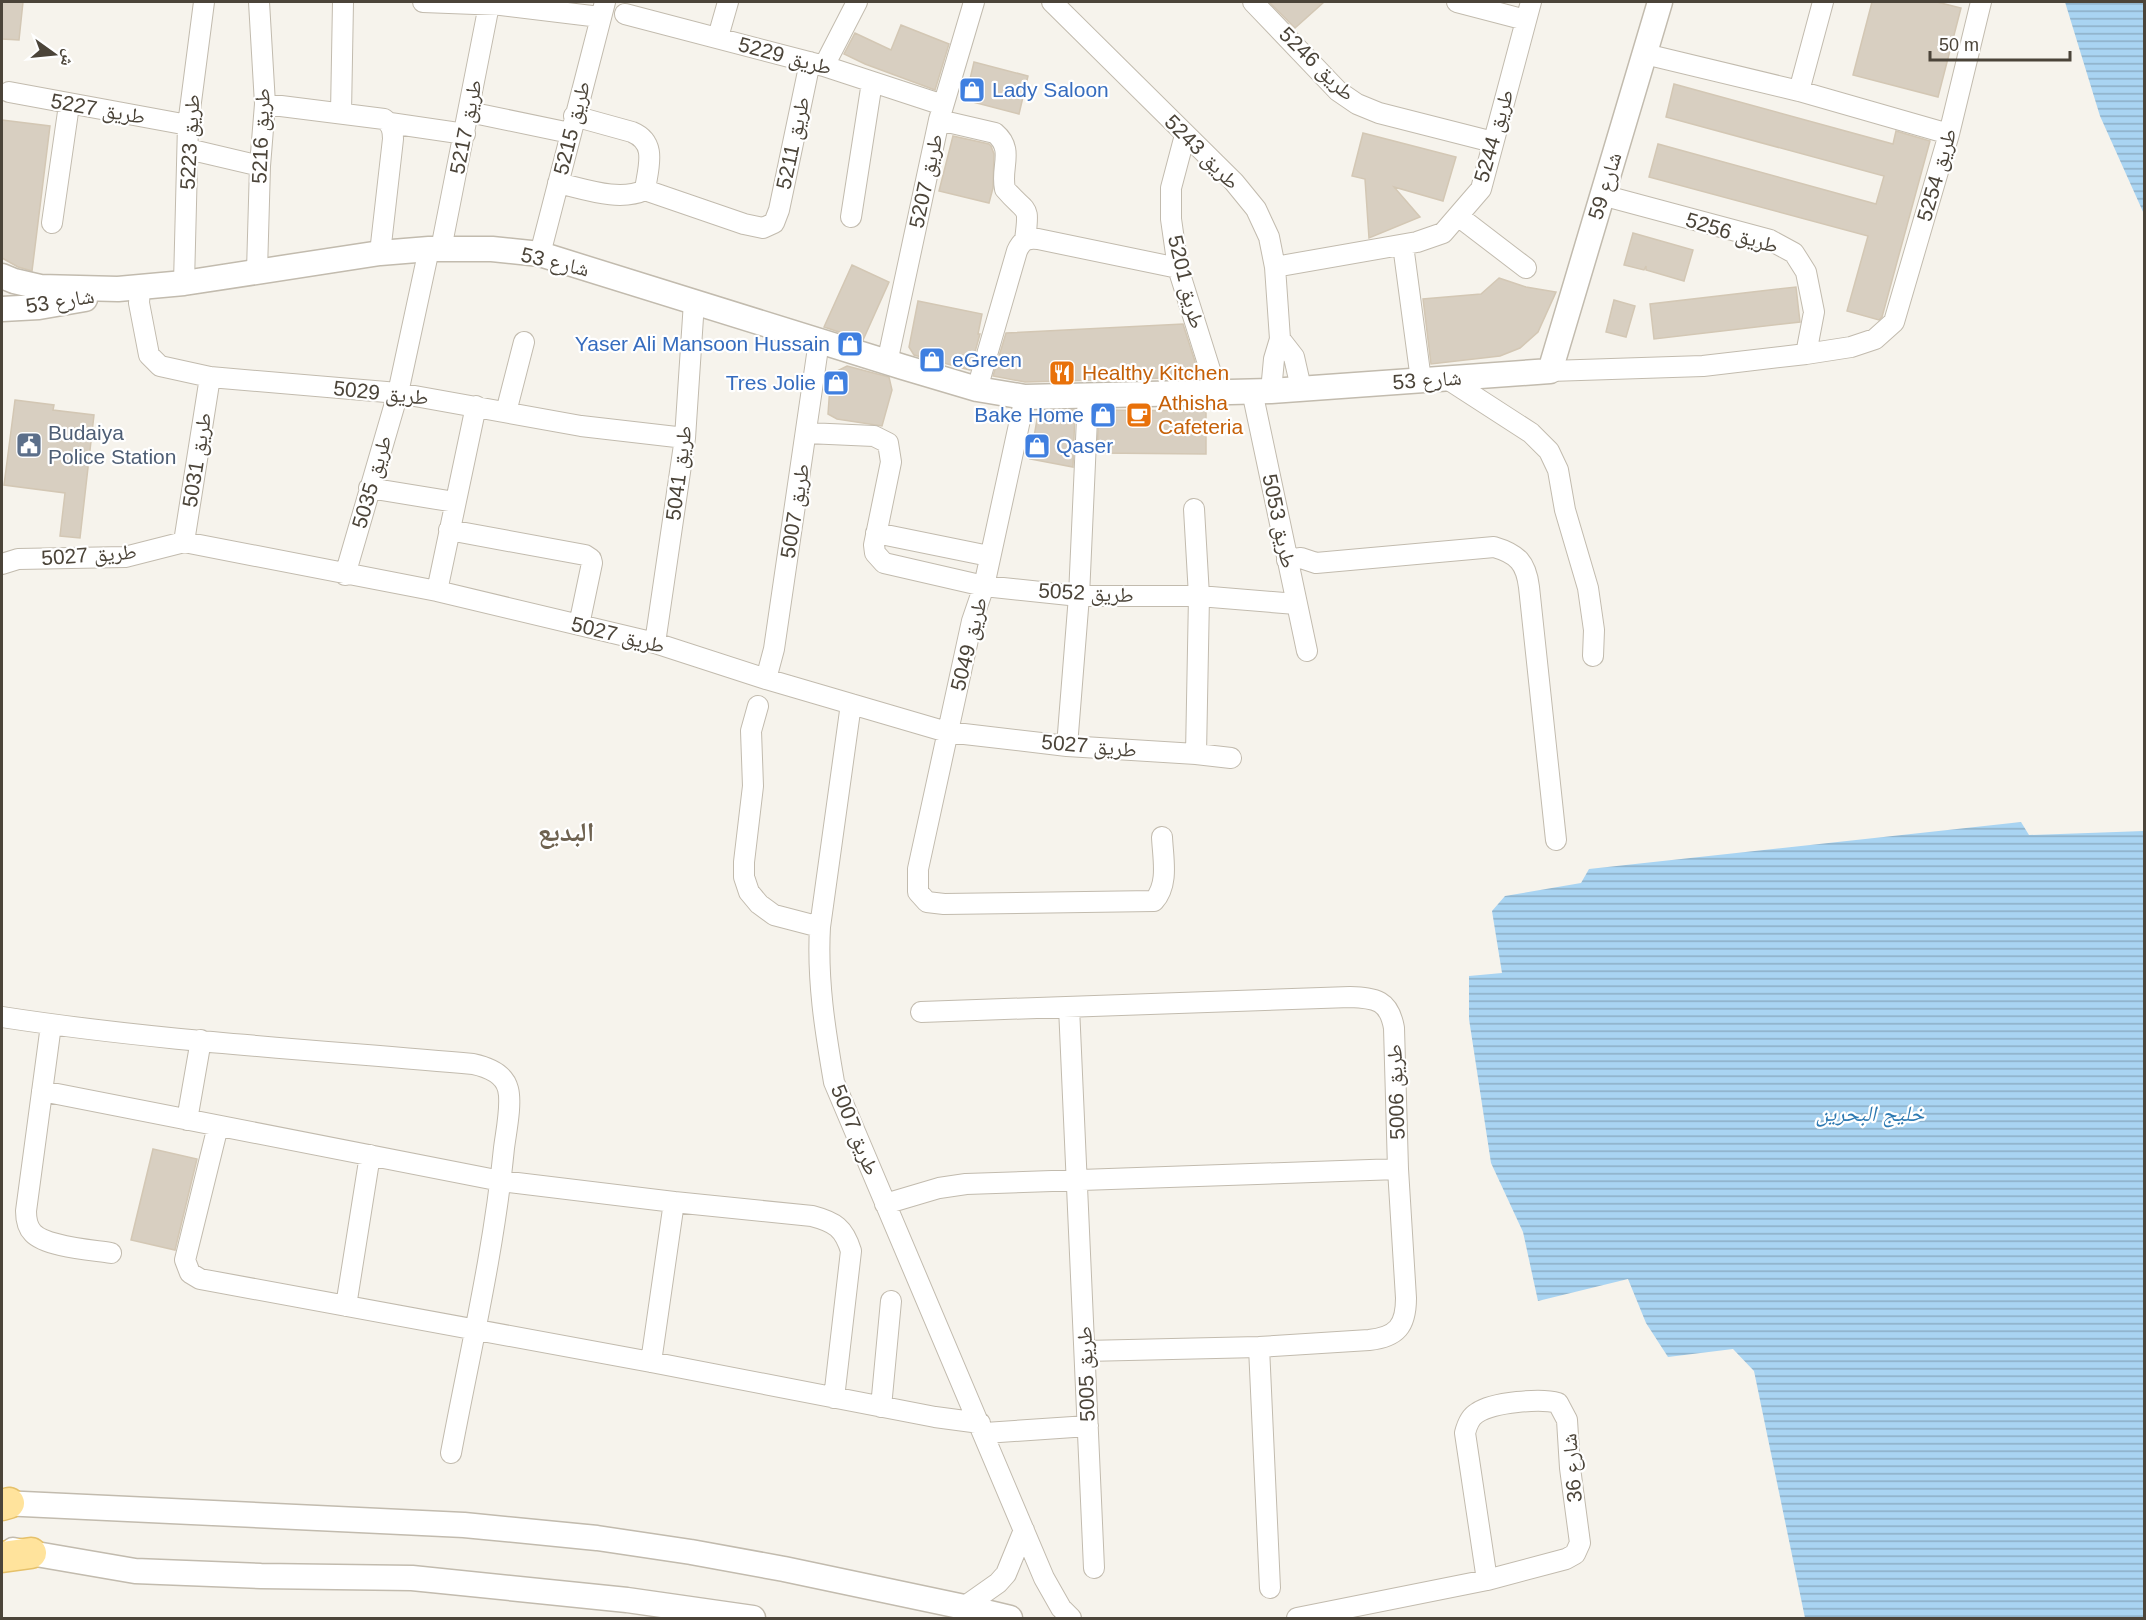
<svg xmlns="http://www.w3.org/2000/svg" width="2146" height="1620" font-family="Helvetica,'Noto Naskh Arabic',sans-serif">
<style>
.water{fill:url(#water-rules)}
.building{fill:#d8cfc1;stroke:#d3c7b4;stroke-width:1.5}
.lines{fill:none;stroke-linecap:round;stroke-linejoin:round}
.minor-casing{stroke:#c2bbae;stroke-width:22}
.tertiary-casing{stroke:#c2bbae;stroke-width:27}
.primary-casing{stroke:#e6c16a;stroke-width:33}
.minor{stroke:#fff;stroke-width:20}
.tertiary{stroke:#fff;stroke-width:24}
.primary{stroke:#ffe39c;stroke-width:30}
.labels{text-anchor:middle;stroke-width:4.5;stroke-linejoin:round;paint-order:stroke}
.street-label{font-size:21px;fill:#4b4439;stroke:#fff}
.shop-label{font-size:21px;fill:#366cbe;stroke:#fff;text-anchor:start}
.food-label{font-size:21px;fill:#c56008;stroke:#fff;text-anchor:start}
.service-label{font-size:21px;fill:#4e5e75;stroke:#fff;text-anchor:start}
.water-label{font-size:22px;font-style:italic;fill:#2e7ab2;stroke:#fff}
.district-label{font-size:27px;font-weight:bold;fill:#6e6250;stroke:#fff}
</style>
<defs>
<pattern id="water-rules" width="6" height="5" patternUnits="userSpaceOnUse" patternTransform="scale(1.5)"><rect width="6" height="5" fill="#a9d4f2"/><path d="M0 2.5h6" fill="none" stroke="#8caec5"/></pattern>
</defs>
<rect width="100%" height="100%" fill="#f6f3ec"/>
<path class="water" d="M2065,2H2144V214L2100,116Z
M2021,822L2029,835L2144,831V1618H1805L1754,1371L1733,1349L1668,1357L1646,1323L1628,1279L1538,1301L1523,1232L1491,1163L1469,1019V976L1502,973L1492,911L1505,896L1581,883L1589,869Z"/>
<path class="building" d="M2,2H23L19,40L2,39Z
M1269,2H1324L1295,28Z
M1872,2H1937L1961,8L1938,97L1853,75Z
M901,25L949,44L935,90L865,64L844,54L855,33L891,50Z
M974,62L1028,76L1019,114L965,100Z
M1674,84L1893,144L1896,131L1930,141L1882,317L1879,320L1847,311L1868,236L1649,177L1658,144L1876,204L1884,176L1666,117Z
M2,120L50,126L32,271L18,267L2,258Z
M1363,133L1456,157L1443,201L1394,187L1420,217L1369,238L1365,179L1352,176Z
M953,136L989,144L991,146L994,154L993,188L989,203L939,191Z
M1633,233L1693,250L1684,281L1646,270V266L1644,270L1624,265Z
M852,265L889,282L863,340L824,327Z
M1499,278L1526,287L1556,292L1538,332L1520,348L1500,356L1431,364L1423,299L1481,294Z
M1796,287L1800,322L1654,339L1650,304Z
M1614,300L1635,306L1626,337L1606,332Z
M918,301L982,314L978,334H980L970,370L914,355L909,347Z
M1183,324L1200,377L1025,382L993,376L1006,333Z
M847,366L889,377L892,390L882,426L837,419L828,414L830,386L835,372Z
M15,400L54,405L53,410L94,415L80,538L60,536L65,493L4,485Z
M1075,410L1073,467L1030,459L1038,414L1045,411Z
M1099,410L1206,411V454L1097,453Z
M153,1149L197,1159L175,1250L131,1240Z"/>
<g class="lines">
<defs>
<path id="minor" d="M423,2L501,5L600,17
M1052,2L1234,182L1256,209L1269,237L1275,267L1280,339L1274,359L1271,391
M1253,2L1338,91L1357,104L1379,113L1493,142
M1457,2L1526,20
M625,14L824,66L943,105
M718,37L728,2
M1645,54L1799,91L1949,134
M824,66L857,2
M1799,91L1823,2
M9,92L188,125
M265,104L384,119C391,124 393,129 393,139L380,253
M469,112L570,133
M341,113L343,2
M574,116L632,132C658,143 648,167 645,190
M939,120L995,133C1015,150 1000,167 1005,189C1027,215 1030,202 1025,240
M390,123L465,134
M1185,135L1171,188V219L1178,268L1217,392
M188,149L260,166
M558,183C585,189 619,202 645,190
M645,190L744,224L763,228L774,223L779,210L810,62
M1602,195L1770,240L1794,253L1806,272L1814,312L1806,354
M1458,216L1526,268
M851,217L872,82
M52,223L69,105
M1403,245L1421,380
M441,249L489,5
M540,254L605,2
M1275,267L1417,242L1443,233L1481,189L1531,2
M257,271L260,166L265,104L259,2
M184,283L188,125L204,2
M140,287L139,303L149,355L160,366L210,377L398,393L581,426L685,438
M1280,339L1294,357L1301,388
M887,363L939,120L974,2
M1550,371L1703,366L1806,354L1851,347L1875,339L1894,322L1949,134L1981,2
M1446,378L1531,433L1549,451L1558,470L1565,510L1588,588L1594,630L1593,656
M977,389L1017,251C1022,240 1027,238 1038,239L1178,268
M1252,391L1307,651
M1025,397L984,586L972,621L918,869V892L927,902L944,904L1154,901C1169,884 1163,859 1162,837
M506,412L524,342
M807,433L874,436L888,443L891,462L874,545L875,553L884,563L984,586L1079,596H1199L1296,604
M369,488L455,502
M1194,509L1199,596L1196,754
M449,530L585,555L591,559L592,563L579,625
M876,533L989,556
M184,542L210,377
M1287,560L1301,558L1316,563L1494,547C1518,554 1526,563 1529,587L1556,840
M2,564L18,559L125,557L184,542L437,591L655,643L766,679L947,732L1067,746L1196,754L1231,758
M345,575L398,393L429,249
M437,591L476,406
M655,643L685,438L694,302
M766,679L774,649L819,341
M851,704L820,927C817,980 825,1030 834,1082L1044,1578L1061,1608L1071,1618
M758,706L751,731L753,786L744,862V877L749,892L759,904L774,915L820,927
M1067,746L1079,596L1088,396
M1069,1007L1094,1568
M921,1012L1350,997C1376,998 1389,1000 1394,1028L1398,1169L1406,1298C1406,1326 1397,1337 1369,1340L1259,1347L1085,1351
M2,1017C157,1041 316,1050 473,1064C487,1067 504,1073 508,1089C512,1104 506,1132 504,1148C494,1251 470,1352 451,1453
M51,1025L26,1211C26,1219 27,1227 33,1233C46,1247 93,1250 111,1253
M42,1091L501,1181L674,1202L812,1216C835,1222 844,1228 851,1251L834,1398
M187,1120L201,1040
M218,1126L185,1260L190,1273L200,1279L651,1362L935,1417L980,1423
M885,1204L939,1188L966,1184L1398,1169
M346,1306L370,1155
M1259,1347L1270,1588
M651,1362L674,1202
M881,1407L891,1301
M985,1433L1088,1426
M964,1607L998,1583L1006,1574L1024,1530
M1297,1618L1487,1580L1566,1559L1575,1554L1580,1543L1570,1468L1567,1420L1558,1403C1541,1398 1493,1402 1477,1413C1470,1417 1467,1425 1465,1433L1487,1580"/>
<path id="tertiary" d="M2,276L14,281L40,287L118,289L184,283L380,253L429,249H492L540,254L903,367L977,389L1025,397L1271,391L1550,371L1660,2
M2,309L39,307L85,299
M2,1503L464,1525L597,1538L691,1552L784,1569L964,1607L1010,1618
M13,1550L135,1571L261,1576L412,1578L627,1600L753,1618"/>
<path id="primary" d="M2,1505L9,1503
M2,1557L31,1553"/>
</defs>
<use href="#minor" class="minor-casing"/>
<use href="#tertiary" class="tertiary-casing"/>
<use href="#primary" class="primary-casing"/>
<use href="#minor" class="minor"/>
<use href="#tertiary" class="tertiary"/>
<use href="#primary" class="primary"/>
</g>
<defs>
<symbol id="shop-square" viewBox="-11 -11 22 22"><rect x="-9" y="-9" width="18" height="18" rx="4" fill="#3f7fe0" stroke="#fff"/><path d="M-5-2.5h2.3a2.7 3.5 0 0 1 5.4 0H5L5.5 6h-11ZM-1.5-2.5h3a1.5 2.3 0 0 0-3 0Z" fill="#fff"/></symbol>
<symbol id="restaurant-square" viewBox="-11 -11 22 22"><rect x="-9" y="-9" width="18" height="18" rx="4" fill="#e8710a" stroke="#fff"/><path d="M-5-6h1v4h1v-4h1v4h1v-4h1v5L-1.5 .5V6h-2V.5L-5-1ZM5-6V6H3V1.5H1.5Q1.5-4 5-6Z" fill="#fff"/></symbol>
<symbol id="cafe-square" viewBox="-11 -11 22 22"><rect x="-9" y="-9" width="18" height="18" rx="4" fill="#e8710a" stroke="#fff"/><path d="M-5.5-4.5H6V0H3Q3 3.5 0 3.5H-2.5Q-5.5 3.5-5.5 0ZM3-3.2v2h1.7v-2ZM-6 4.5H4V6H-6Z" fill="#fff"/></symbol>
<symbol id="civic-square" viewBox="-11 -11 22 22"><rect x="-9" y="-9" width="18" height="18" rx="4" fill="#5c6f8a" stroke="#fff"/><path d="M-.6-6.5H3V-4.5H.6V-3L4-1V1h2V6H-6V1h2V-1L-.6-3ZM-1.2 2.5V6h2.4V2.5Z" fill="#fff"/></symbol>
</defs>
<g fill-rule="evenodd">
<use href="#shop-square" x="957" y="75" width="30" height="30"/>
<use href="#shop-square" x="835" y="329" width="30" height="30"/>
<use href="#shop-square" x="917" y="345" width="30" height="30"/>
<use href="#restaurant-square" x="1047" y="358" width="30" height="30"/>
<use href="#shop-square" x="821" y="368" width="30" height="30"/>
<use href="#shop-square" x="1088" y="400" width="30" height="30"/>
<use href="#cafe-square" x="1124" y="400" width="30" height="30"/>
<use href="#civic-square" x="14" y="430" width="30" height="30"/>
<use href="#shop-square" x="1022" y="431" width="30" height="30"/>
</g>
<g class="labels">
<g class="street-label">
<text transform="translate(785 56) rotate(15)" y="7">طريق 5229</text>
<text transform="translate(1317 64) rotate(44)" y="7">طريق 5246</text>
<text transform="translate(98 109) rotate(10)" y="7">طريق 5227</text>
<text transform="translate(466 127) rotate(-79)" y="7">طريق 5217</text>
<text transform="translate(572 128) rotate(-76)" y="7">طريق 5215</text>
<text transform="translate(261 136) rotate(-88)" y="7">طريق 5216</text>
<text transform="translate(1494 136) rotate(-74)" y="7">طريق 5244</text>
<text transform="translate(190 142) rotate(-87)" y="7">طريق 5223</text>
<text transform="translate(793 143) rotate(-78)" y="7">طريق 5211</text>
<text transform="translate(1202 152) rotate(45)" y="7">طريق 5243</text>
<text transform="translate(1937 175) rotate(-74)" y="7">طريق 5254</text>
<text transform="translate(926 181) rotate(-78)" y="7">طريق 5207</text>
<text transform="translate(1605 186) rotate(-73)" y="7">شارع 59</text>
<text transform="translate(1732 233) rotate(17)" y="7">طريق 5256</text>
<text transform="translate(555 262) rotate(13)" y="7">شارع 53</text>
<text transform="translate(1186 282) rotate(76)" y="7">طريق 5201</text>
<text transform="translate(60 301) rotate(-9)" y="7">شارع 53</text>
<text transform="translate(1427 380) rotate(-4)" y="7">شارع 53</text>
<text transform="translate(381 393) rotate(6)" y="7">طريق 5029</text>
<text transform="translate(197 460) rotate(-81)" y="7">طريق 5031</text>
<text transform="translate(679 473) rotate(-83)" y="7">طريق 5041</text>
<text transform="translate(372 482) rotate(-74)" y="7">طريق 5035</text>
<text transform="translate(795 511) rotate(-81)" y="7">طريق 5007</text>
<text transform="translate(1279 521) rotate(78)" y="7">طريق 5053</text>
<text transform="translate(89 555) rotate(-4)" y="7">طريق 5027</text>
<text transform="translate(1086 593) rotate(3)" y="7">طريق 5052</text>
<text transform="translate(618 635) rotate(14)" y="7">طريق 5027</text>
<text transform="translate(969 644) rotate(-76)" y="7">طريق 5049</text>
<text transform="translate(1089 746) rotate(5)" y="7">طريق 5027</text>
<text transform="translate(1396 1092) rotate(-92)" y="7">طريق 5006</text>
<text transform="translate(855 1130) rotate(68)" y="7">طريق 5007</text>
<text transform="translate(1086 1374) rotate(-92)" y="7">طريق 5005</text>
<text transform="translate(1572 1468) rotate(-95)" y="7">شارع 36</text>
</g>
<g class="shop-label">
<text x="992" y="97">Lady Saloon</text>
<text x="830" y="351" text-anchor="end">Yaser Ali Mansoon Hussain</text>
<text x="952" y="367">eGreen</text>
<text x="816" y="390" text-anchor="end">Tres Jolie</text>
<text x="1084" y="422" text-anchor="end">Bake Home</text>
<text x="1056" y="453">Qaser</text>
</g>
<g class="food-label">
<text x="1082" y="380">Healthy Kitchen</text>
<text x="1158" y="410">Athisha<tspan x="1158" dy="24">Cafeteria</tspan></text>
</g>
<g class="service-label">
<text x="48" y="440">Budaiya<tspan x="48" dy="24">Police Station</tspan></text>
</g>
<g class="water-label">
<text x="1870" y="1121">خليج البحرين</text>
</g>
<g class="district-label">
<text x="566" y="841">البديع</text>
</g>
</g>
<rect width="2146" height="1620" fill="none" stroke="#4b4439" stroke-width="6"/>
<g transform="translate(54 54) rotate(105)" stroke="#ffffff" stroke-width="4.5" paint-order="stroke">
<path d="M0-4.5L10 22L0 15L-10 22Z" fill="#4b4439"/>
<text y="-9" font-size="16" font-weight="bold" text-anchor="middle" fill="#4b4439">ش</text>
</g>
<path d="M1930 51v9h140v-9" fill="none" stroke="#4b4439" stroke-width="3"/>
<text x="1939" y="51" font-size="18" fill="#4b4439" stroke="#ffffff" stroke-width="4.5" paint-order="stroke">50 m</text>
</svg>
